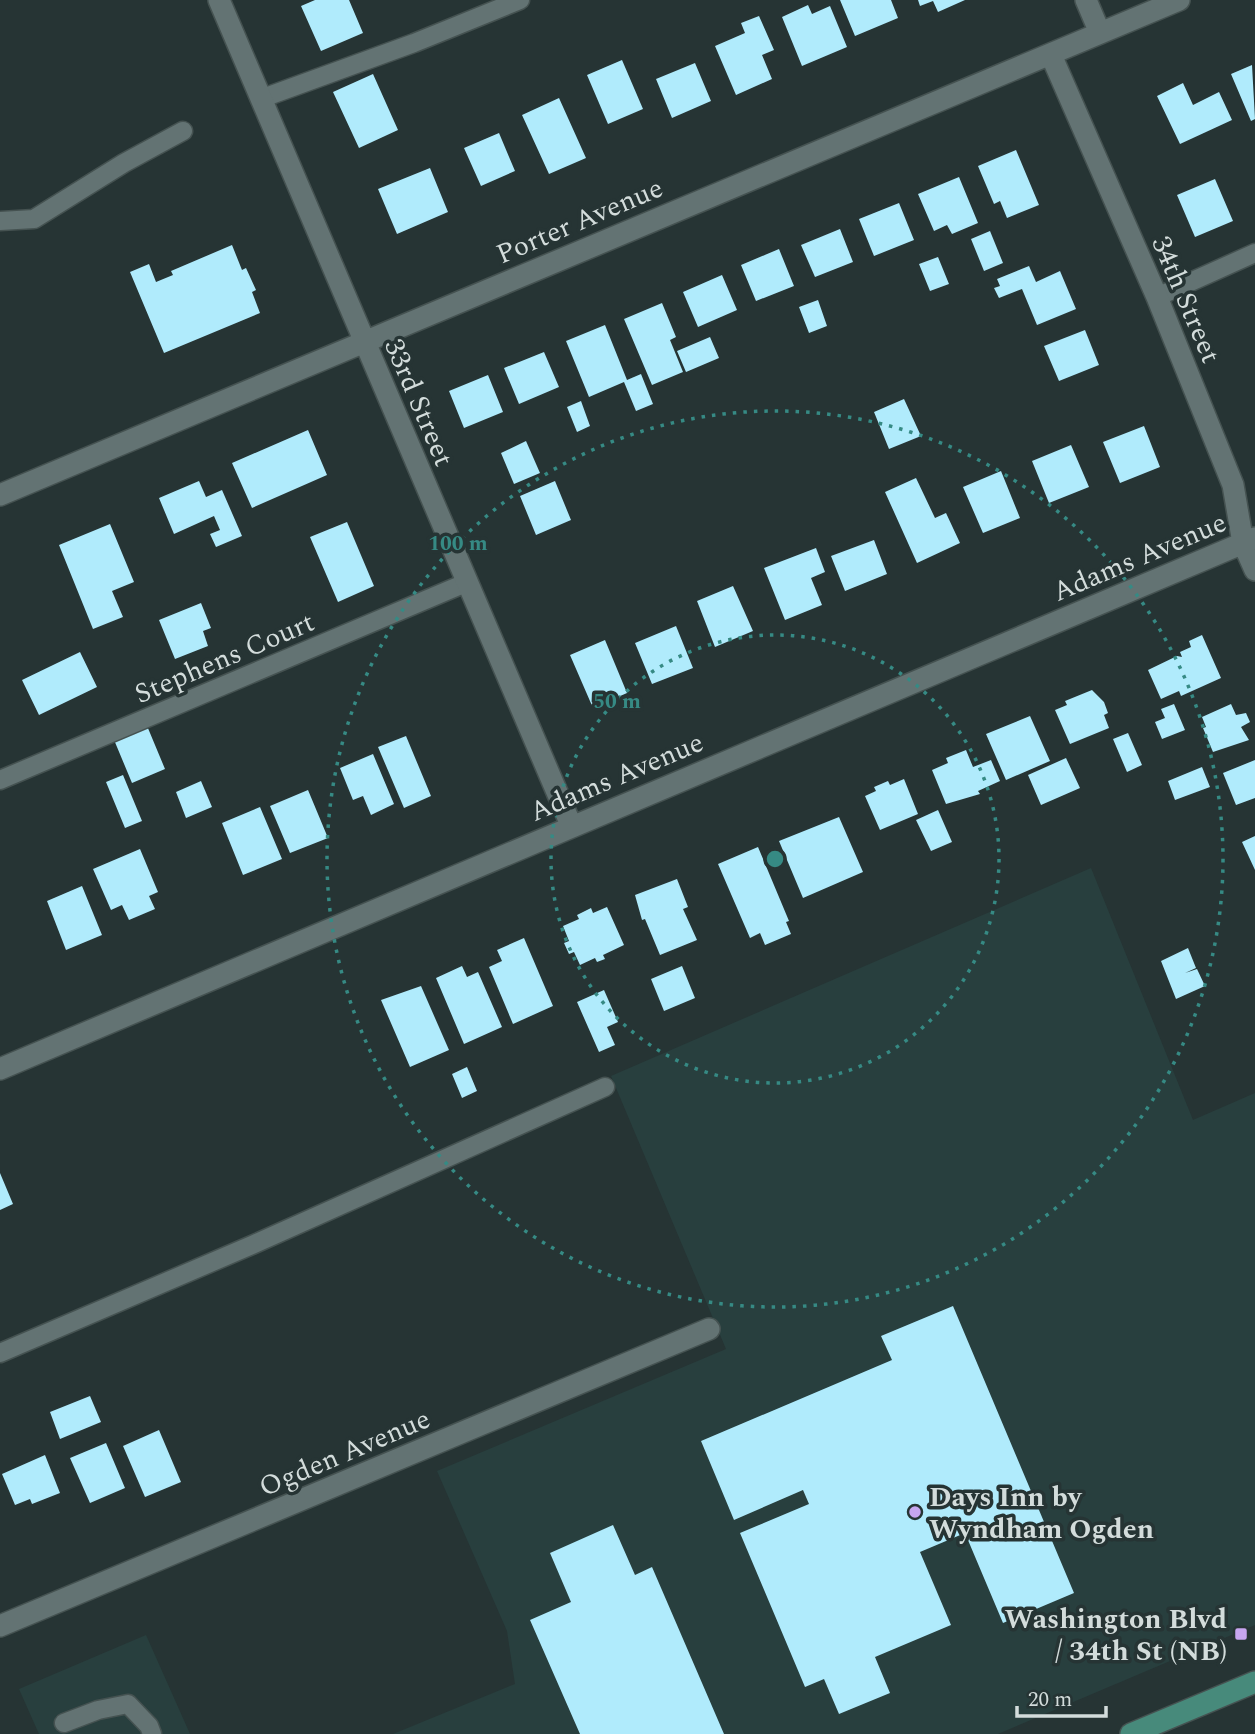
<svg xmlns="http://www.w3.org/2000/svg" width="1255" height="1734" font-family="Spectral,serif">
<style>
.built{fill:#283f3e}
.building{fill:#b0ebfc}
.lines{fill:none;stroke-linecap:round;stroke-linejoin:round}
.lane-casing{stroke:#455251;stroke-width:21}
.street-casing{stroke:#455251;stroke-width:24}
.primary-casing{stroke:#455251;stroke-width:24}
.lane{stroke:#637373;stroke-width:18}
.street{stroke:#637373;stroke-width:21}
.primary{stroke:#478a7b;stroke-width:21}
.ring{fill:none;stroke:#368a84;stroke-width:3.5;stroke-dasharray:3.5 7}
.poi-dot{fill:#c7a6f0;stroke:#263434;stroke-width:2.5}
.labels{text-anchor:middle;stroke-width:7;stroke-linejoin:round;paint-order:stroke}
.street-label{font-size:28px;fill:#d3dcdb;stroke:#263434}
.poi-label{font-size:28px;font-weight:bold;fill:#d3dcdb;stroke:#263434;text-anchor:start}
.centre{fill:#368a84;stroke:#263434;stroke-width:3.5}
.ring-label{font-size:21px;text-anchor:middle;font-weight:bold;fill:#368a84;stroke:#263434;stroke-width:7;stroke-linejoin:round;paint-order:stroke}
</style>
<rect width="100%" height="100%" fill="#263434"/>
<path class="built" d="M1091,868L1193,1120L1255,1093V1625L998,1734H393L515,1684L507,1631L437,1471L726,1349L611,1076Z
M146,1635L190,1734H39L19,1689Z"/>
<path class="building" d="M315,0H349L363,33L321,51L301,6Z
M840,0H891L898,18L855,36Z
M918,0H965L938,12L933,1L920,6Z
M808,5L812,14L830,6L847,47L802,66L782,17Z
M759,16L774,50L762,55L772,79L736,95L715,46L745,33L741,23Z
M622,60L643,109L608,124L587,75Z
M695,63L711,101L672,118L656,79Z
M1252,65L1255,119L1251,121L1231,74Z
M373,74L398,130L359,148L333,92Z
M1183,83L1193,105L1219,92L1232,120L1180,144L1157,96Z
M559,98L586,158L549,174L522,115Z
M499,133L515,171L481,186L464,148Z
M1016,150L1039,205L1007,218L1000,201L994,204L978,166Z
M430,168L448,212L397,234L378,189Z
M959,177L978,223L952,234L947,225L934,231L918,194Z
M1215,179L1233,221L1195,237L1177,195Z
M899,203L914,240L874,256L859,219Z
M840,229L853,262L815,277L801,245Z
M990,231L1003,263L984,271L971,239Z
M232,245L242,270L246,268L256,290L252,292L260,313L164,353L130,272L149,264L156,282L173,275L171,271Z
M779,249L794,286L756,301L741,265Z
M938,257L949,284L930,291L919,264Z
M1029,266L1036,282L1060,271L1076,309L1037,325L1022,289L999,298L994,288L1000,286L997,279Z
M722,275L737,310L698,327L683,292Z
M818,300L827,326L809,333L799,307Z
M662,303L676,337L670,340L683,372L652,385L624,319Z
M605,325L627,380L641,374L653,404L636,411L624,382L589,397L566,341Z
M1085,330L1099,365L1059,381L1044,346Z
M710,337L719,358L686,372L677,351Z
M544,352L559,387L519,404L504,368Z
M488,375L503,412L464,428L449,391Z
M904,399L921,436L889,449L874,412Z
M581,401L590,426L577,432L567,407Z
M1144,426L1160,467L1120,483L1103,442Z
M308,430L327,475L252,508L232,463Z
M526,441L540,473L514,484L501,453Z
M1071,445L1089,487L1049,503L1032,461Z
M1001,471L1020,518L983,533L963,487Z
M916,478L935,518L946,513L960,543L917,563L885,492Z
M199,481L206,497L222,490L242,536L216,547L210,534L220,530L214,516L174,534L159,498Z
M555,481L571,520L536,535L520,496Z
M347,522L374,586L338,602L310,537Z
M110,524L134,582L112,591L123,617L93,629L59,545Z
M874,540L887,574L845,591L831,556Z
M816,548L825,572L811,578L822,605L785,620L764,568Z
M733,586L753,631L715,647L697,601Z
M201,603L211,628L203,631L208,646L175,659L159,620Z
M676,626L693,668L652,684L635,643Z
M1202,635L1221,678L1181,696L1179,691L1161,699L1148,670L1177,656L1182,657L1180,652L1191,647L1189,641Z
M605,640L627,693L593,708L570,655Z
M80,652L97,687L39,715L22,680Z
M1092,690L1104,702L1108,713L1104,715L1109,728L1070,744L1055,710L1067,705L1065,701Z
M1174,704L1185,730L1162,739L1155,722L1165,718L1161,709Z
M1231,704L1236,715L1246,713L1250,722L1241,727L1249,740L1213,752L1203,728L1206,727L1202,717Z
M1030,716L1050,761L1006,780L986,734Z
M145,721L165,769L132,783L112,735Z
M1128,733L1142,765L1127,772L1113,739Z
M406,736L431,796L404,808L378,747Z
M966,750L973,767L991,760L1000,781L978,791L980,794L946,804L932,770L948,763L946,758Z
M373,754L394,804L371,815L363,796L353,800L340,768Z
M1066,758L1080,788L1041,805L1028,775Z
M1255,760V798L1236,805L1223,773Z
M1202,767L1210,787L1175,800L1168,781Z
M123,775L142,821L125,828L106,782Z
M904,779L918,814L880,830L865,796L876,791L874,787L888,781L890,785Z
M201,781L212,807L186,818L176,792Z
M308,790L328,838L290,853L270,806Z
M260,807L282,859L243,875L222,823Z
M938,810L952,842L931,851L916,820Z
M839,817L863,872L803,898L779,841Z
M1255,836V870L1242,842Z
M758,847L789,921L786,922L791,934L765,945L760,933L750,938L718,864Z
M140,849L158,892L149,896L155,909L129,920L122,905L111,910L93,869Z
M677,879L688,907L683,909L697,940L660,955L645,919L642,920L635,895Z
M82,886L102,935L66,950L47,901Z
M607,907L624,945L603,955L605,959L597,962L595,958L580,965L574,952L569,954L564,943L569,941L563,926L579,919L577,915L591,908L593,913Z
M524,938L553,1006L513,1024L489,967L502,961L497,950Z
M1188,948L1196,968L1185,973L1197,969L1205,986L1176,999L1161,961Z
M462,966L467,977L478,972L502,1027L464,1044L436,978Z
M682,966L695,998L664,1011L651,979Z
M421,986L449,1050L410,1067L381,1000Z
M604,990L618,1022L607,1027L615,1045L599,1052L577,1002Z
M467,1067L477,1091L462,1098L452,1074Z
M0,1173L13,1204L0,1210Z
M953,1306L1074,1593L1003,1623L965,1533L920,1552L951,1625L875,1657L890,1693L839,1714L824,1679L805,1687L740,1533L809,1504L803,1490L734,1520L701,1441L892,1360L881,1336Z
M90,1396L101,1422L60,1439L50,1412Z
M159,1430L181,1482L145,1497L123,1446Z
M106,1443L125,1488L90,1503L70,1458Z
M45,1455L60,1493L32,1504L30,1499L15,1505L2,1474Z
M613,1525L635,1575L652,1567L724,1734H580L530,1620L571,1602L550,1553Z"/>
<g class="lines">
<defs>
<path id="lane" d="M260,99L414,43L520,0
M0,221L34,219L124,163L183,131
M1157,297L1255,253
M0,780L468,582
M0,1353L252,1245L605,1087
M64,1723L98,1710L128,1704L149,1726L152,1734"/>
<path id="street" d="M219,0L571,825
M1086,0L1100,33
M1051,55L1157,297L1233,485L1243,543L1255,570
M0,495L1179,0
M0,1069L1255,538
M0,1626L709,1329"/>
<path id="primary" d="M1131,1734L1255,1682"/>
</defs>
<use href="#lane" class="lane-casing"/>
<use href="#street" class="street-casing"/>
<use href="#primary" class="primary-casing"/>
<use href="#lane" class="lane"/>
<use href="#street" class="street"/>
<use href="#primary" class="primary"/>
</g>
<g class="ring">
<circle cx="775" cy="859" r="224"/>
<circle cx="775" cy="859" r="448"/>
</g>
<g class="poi-dot">
<circle cx="915" cy="1512" r="7"/>
<rect x="1234" y="1627" width="14" height="14" rx="3.5"/>
</g>
<g class="labels">
<g class="street-label">
<text transform="translate(579 220) rotate(-23)" y="10">Porter Avenue</text>
<text transform="translate(1187 299) rotate(67)" y="10">34th Street</text>
<text transform="translate(420 402) rotate(67)" y="10">33rd Street</text>
<text transform="translate(1139 556) rotate(-23)" y="10">Adams Avenue</text>
<text transform="translate(224 657) rotate(-23)" y="10">Stephens Court</text>
<text transform="translate(616 776) rotate(-23)" y="10">Adams Avenue</text>
<text transform="translate(344 1452) rotate(-23)" y="10">Ogden Avenue</text>
</g>
<g class="poi-label">
<text x="929" y="1506">Days Inn by<tspan x="929" dy="32">Wyndham Ogden</tspan></text>
<text x="1227" y="1628" text-anchor="end">Washington Blvd<tspan x="1227" dy="32">/ 34th St (NB)</tspan></text>
</g>
</g>
<circle cx="775" cy="859" r="10" class="centre"/>
<g class="ring-label">
<text x="458" y="550">100 m</text>
<text x="617" y="708">50 m</text>
</g>
<path d="M1017 1706v10h89v-10" fill="none" stroke="#d3dcdb" stroke-width="3.5"/>
<text x="1028" y="1706" font-size="21" fill="#d3dcdb" stroke="#263434" stroke-width="5" paint-order="stroke">20 m</text>
</svg>
